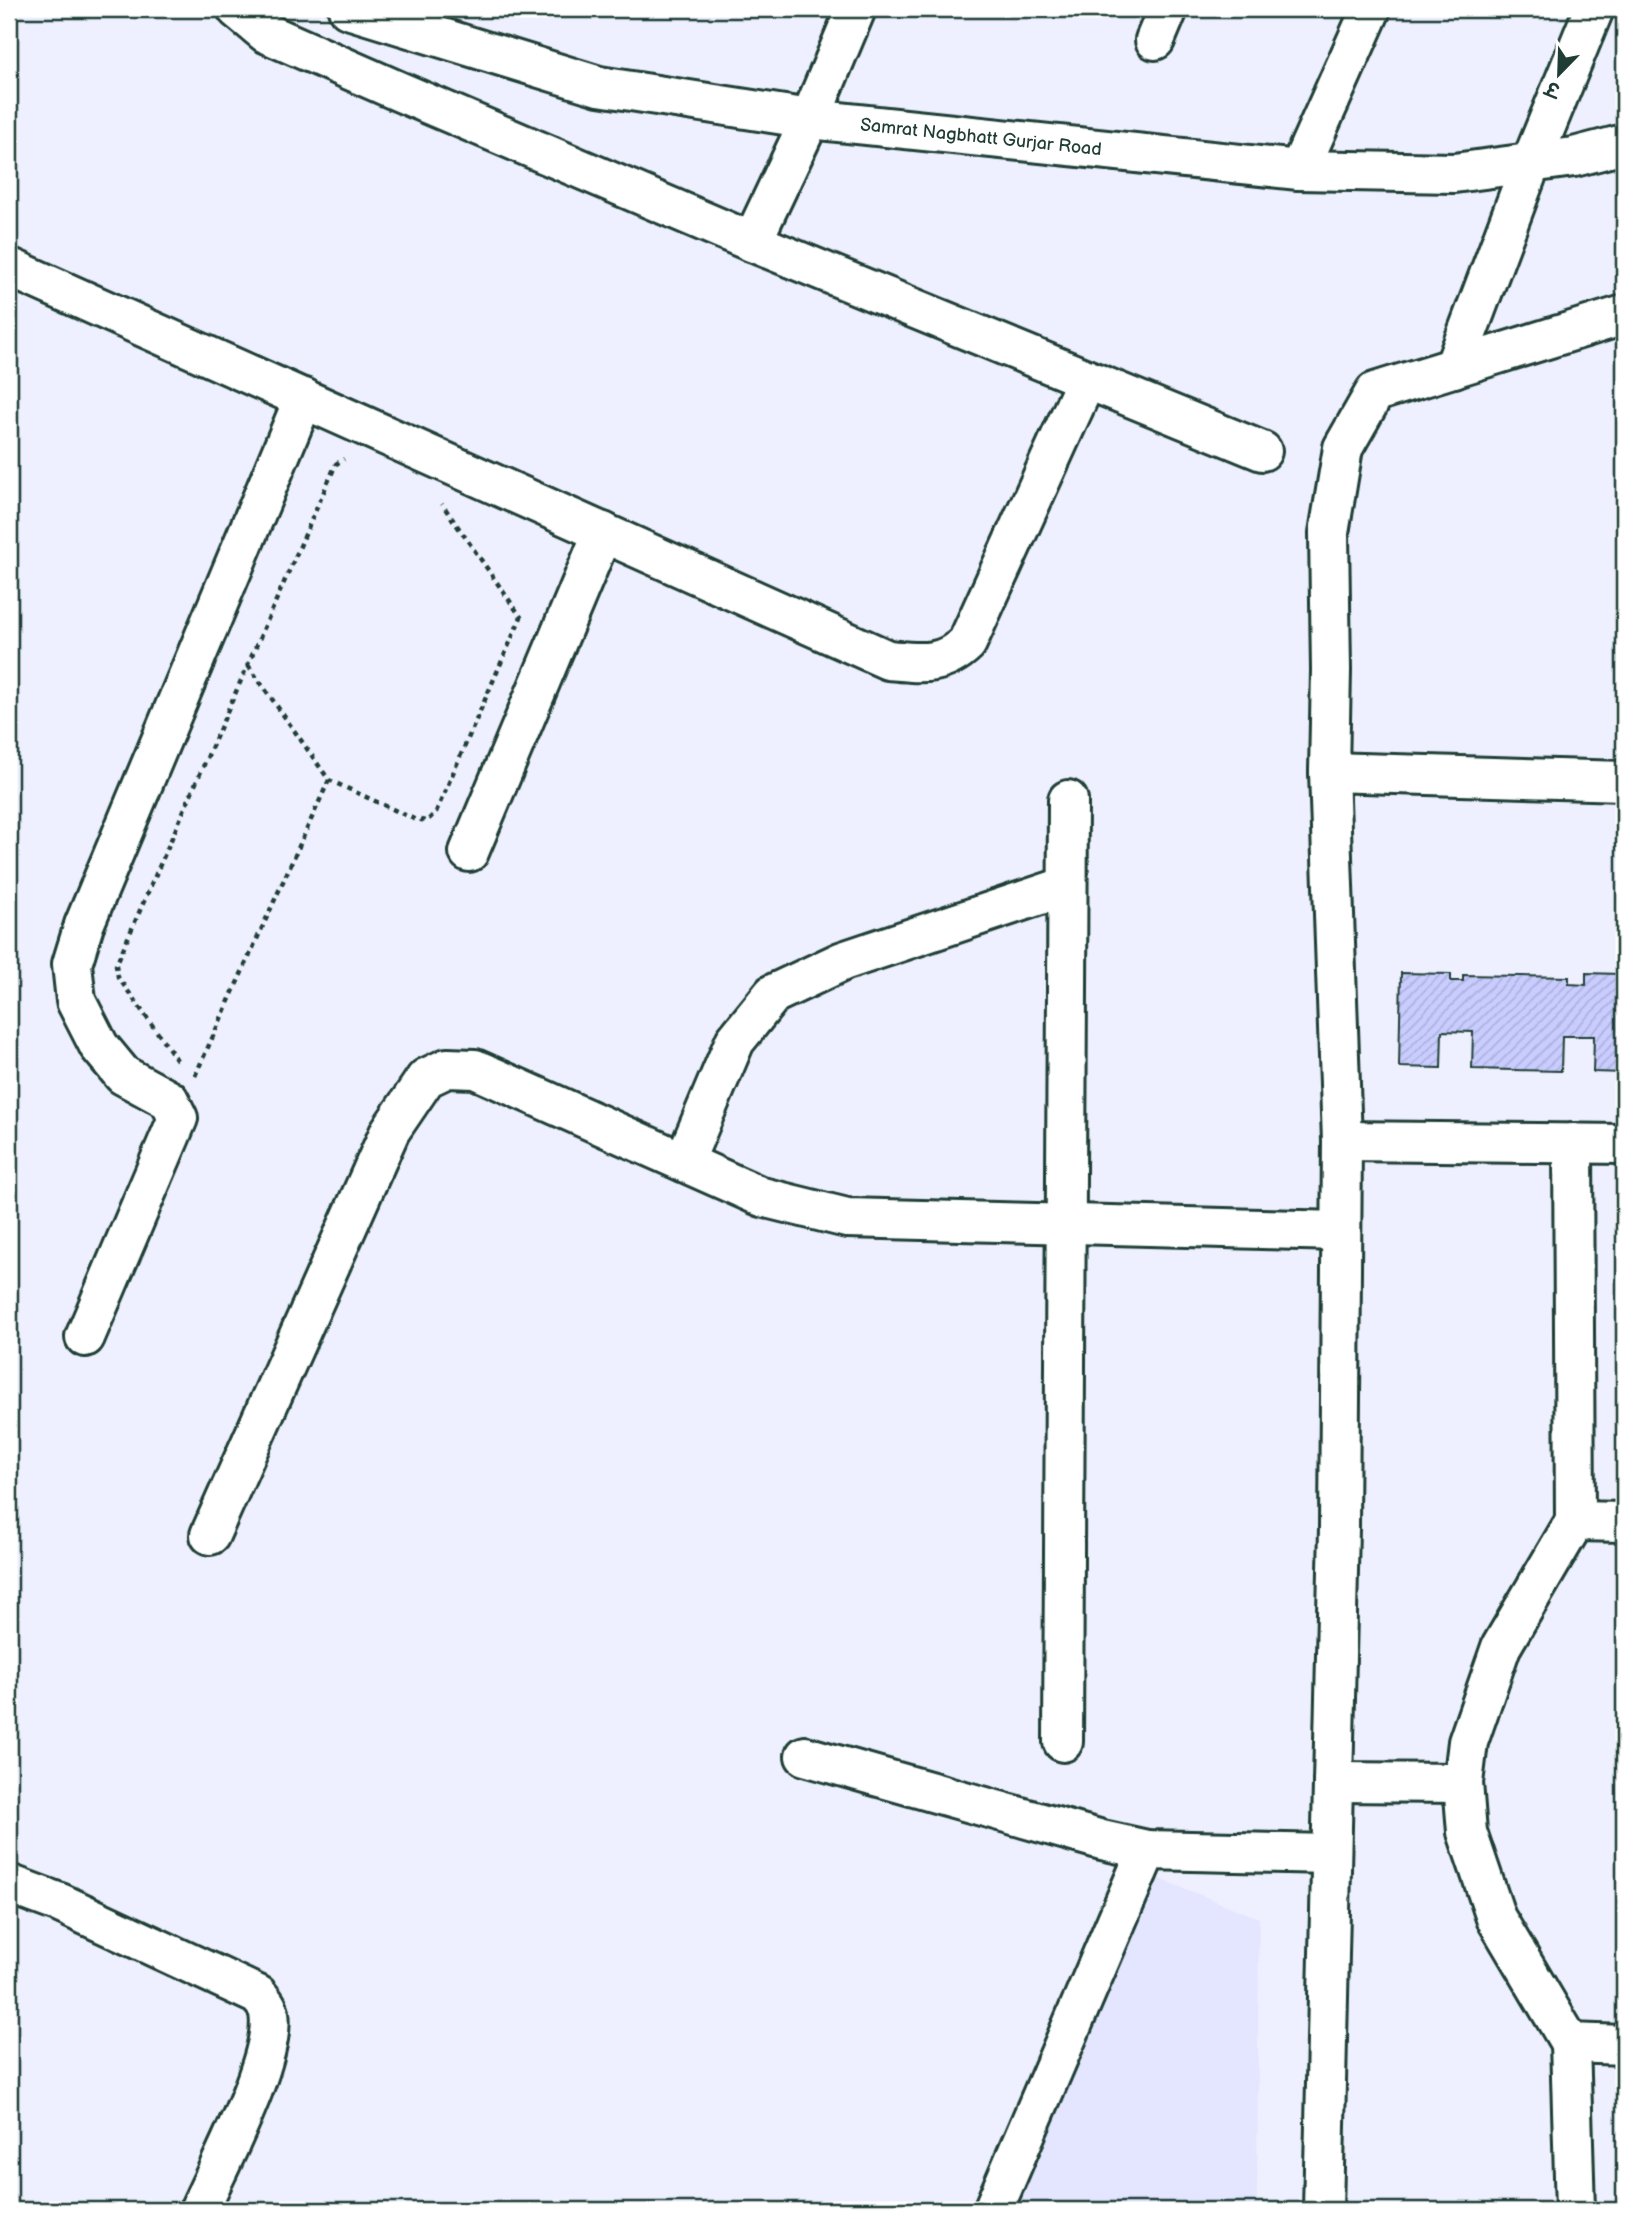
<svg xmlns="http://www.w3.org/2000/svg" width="1633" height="2219" font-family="'Balsamiq Sans','Playpen Sans Deva',sans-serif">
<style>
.built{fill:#e4e5ff}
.building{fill:url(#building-hatch);stroke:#1f3d34;stroke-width:2}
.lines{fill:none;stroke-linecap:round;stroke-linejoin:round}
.minor-casing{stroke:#1f3d34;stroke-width:44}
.path{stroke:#1f3d34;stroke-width:4.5;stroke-dasharray:5 5;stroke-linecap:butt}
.minor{stroke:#fff;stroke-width:38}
.labels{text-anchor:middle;stroke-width:7;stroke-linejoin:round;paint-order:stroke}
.street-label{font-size:18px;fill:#1f3d34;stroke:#fff}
</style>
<defs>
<pattern id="building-hatch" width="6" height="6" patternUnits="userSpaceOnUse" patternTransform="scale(1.75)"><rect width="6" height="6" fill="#c9ccfe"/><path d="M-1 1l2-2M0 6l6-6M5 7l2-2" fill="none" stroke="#acb0da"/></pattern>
</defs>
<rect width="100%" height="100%" fill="#eff0ff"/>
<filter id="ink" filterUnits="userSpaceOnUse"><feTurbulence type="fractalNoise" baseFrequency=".0143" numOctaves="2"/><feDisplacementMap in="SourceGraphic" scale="14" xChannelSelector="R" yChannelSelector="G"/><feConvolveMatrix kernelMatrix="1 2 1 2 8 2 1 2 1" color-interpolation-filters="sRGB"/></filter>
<g filter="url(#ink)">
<path class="built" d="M1130,1867L1259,1918L1257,2210H976Z"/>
<path class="building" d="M1401,973L1451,974V981H1463V975L1569,977V984L1586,985V973L1619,974V983H1624V1073L1593,1072L1594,1036H1562L1561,1071L1472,1069L1473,1032L1442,1031L1441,1068L1399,1067Z"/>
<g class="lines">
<defs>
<g id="minor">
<path d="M237,9L266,33L398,91L752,242L1262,451"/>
<path id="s1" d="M348,9L599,86L810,119L1299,170L1454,173L1574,157L1624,144"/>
<path d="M1155,40L1168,9"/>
<path d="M1299,170L1371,9"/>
<path d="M752,242L810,119L856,9"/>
<path d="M9,267L888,660C921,663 942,667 967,643L1086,381"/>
<path d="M1454,368L1531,163L1594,9"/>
<path d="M1329,772L1624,781"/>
<path d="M469,852L603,532"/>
<path d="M1342,1141L1624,1144"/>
<path d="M1573,1143L1575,1521L1501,1647L1468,1742L1463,1783L1467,1832L1496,1918L1570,2043L1624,2045"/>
<path d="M684,1162L735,1041L773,994L843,961L1067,886"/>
<path d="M85,1337L178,1118L169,1100L123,1075L99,1046L76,1001L72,964L84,925L304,398"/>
<path d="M1575,1521L1624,1522"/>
<path d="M210,1535L390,1131L426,1078L447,1068L475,1069L762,1197L847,1218L1341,1231"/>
<path d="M1063,1742L1068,800"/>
<path d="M805,1756L1102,1840L1147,1850L1331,1854"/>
<path d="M1333,1782L1463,1783"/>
<path d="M9,1884L60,1903L258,1995C262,2000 268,2006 269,2013C277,2057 218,2167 199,2210"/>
<path d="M1570,2043L1575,2210"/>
<path d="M993,2210L1147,1850"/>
<path d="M1323,2210L1339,1528L1342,1141L1329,772L1331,670L1329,533L1343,448L1375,392L1624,315"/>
</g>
</defs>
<use href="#minor" class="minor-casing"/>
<path class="path" d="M248,665L329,780L414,819L427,821L436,812L521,617L442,504
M177,1060L118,977L116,965L336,464L344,459
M195,1076L329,780"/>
<use href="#minor" class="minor"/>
</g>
</g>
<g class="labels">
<g class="street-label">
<text dy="6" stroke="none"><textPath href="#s1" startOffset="648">Samrat Nagbhatt Gurjar Road</textPath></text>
</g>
</g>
<rect width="1633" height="2219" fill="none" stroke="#fff" stroke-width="35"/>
<rect x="18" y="18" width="1598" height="2184" fill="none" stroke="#1f3d34" stroke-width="2.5" filter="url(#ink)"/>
<g transform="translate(1559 74) rotate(203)" stroke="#ffffff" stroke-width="5" paint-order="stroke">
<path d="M0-5L12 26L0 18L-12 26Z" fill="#1f3d34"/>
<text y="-10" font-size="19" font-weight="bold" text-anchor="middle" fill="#1f3d34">उ</text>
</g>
</svg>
